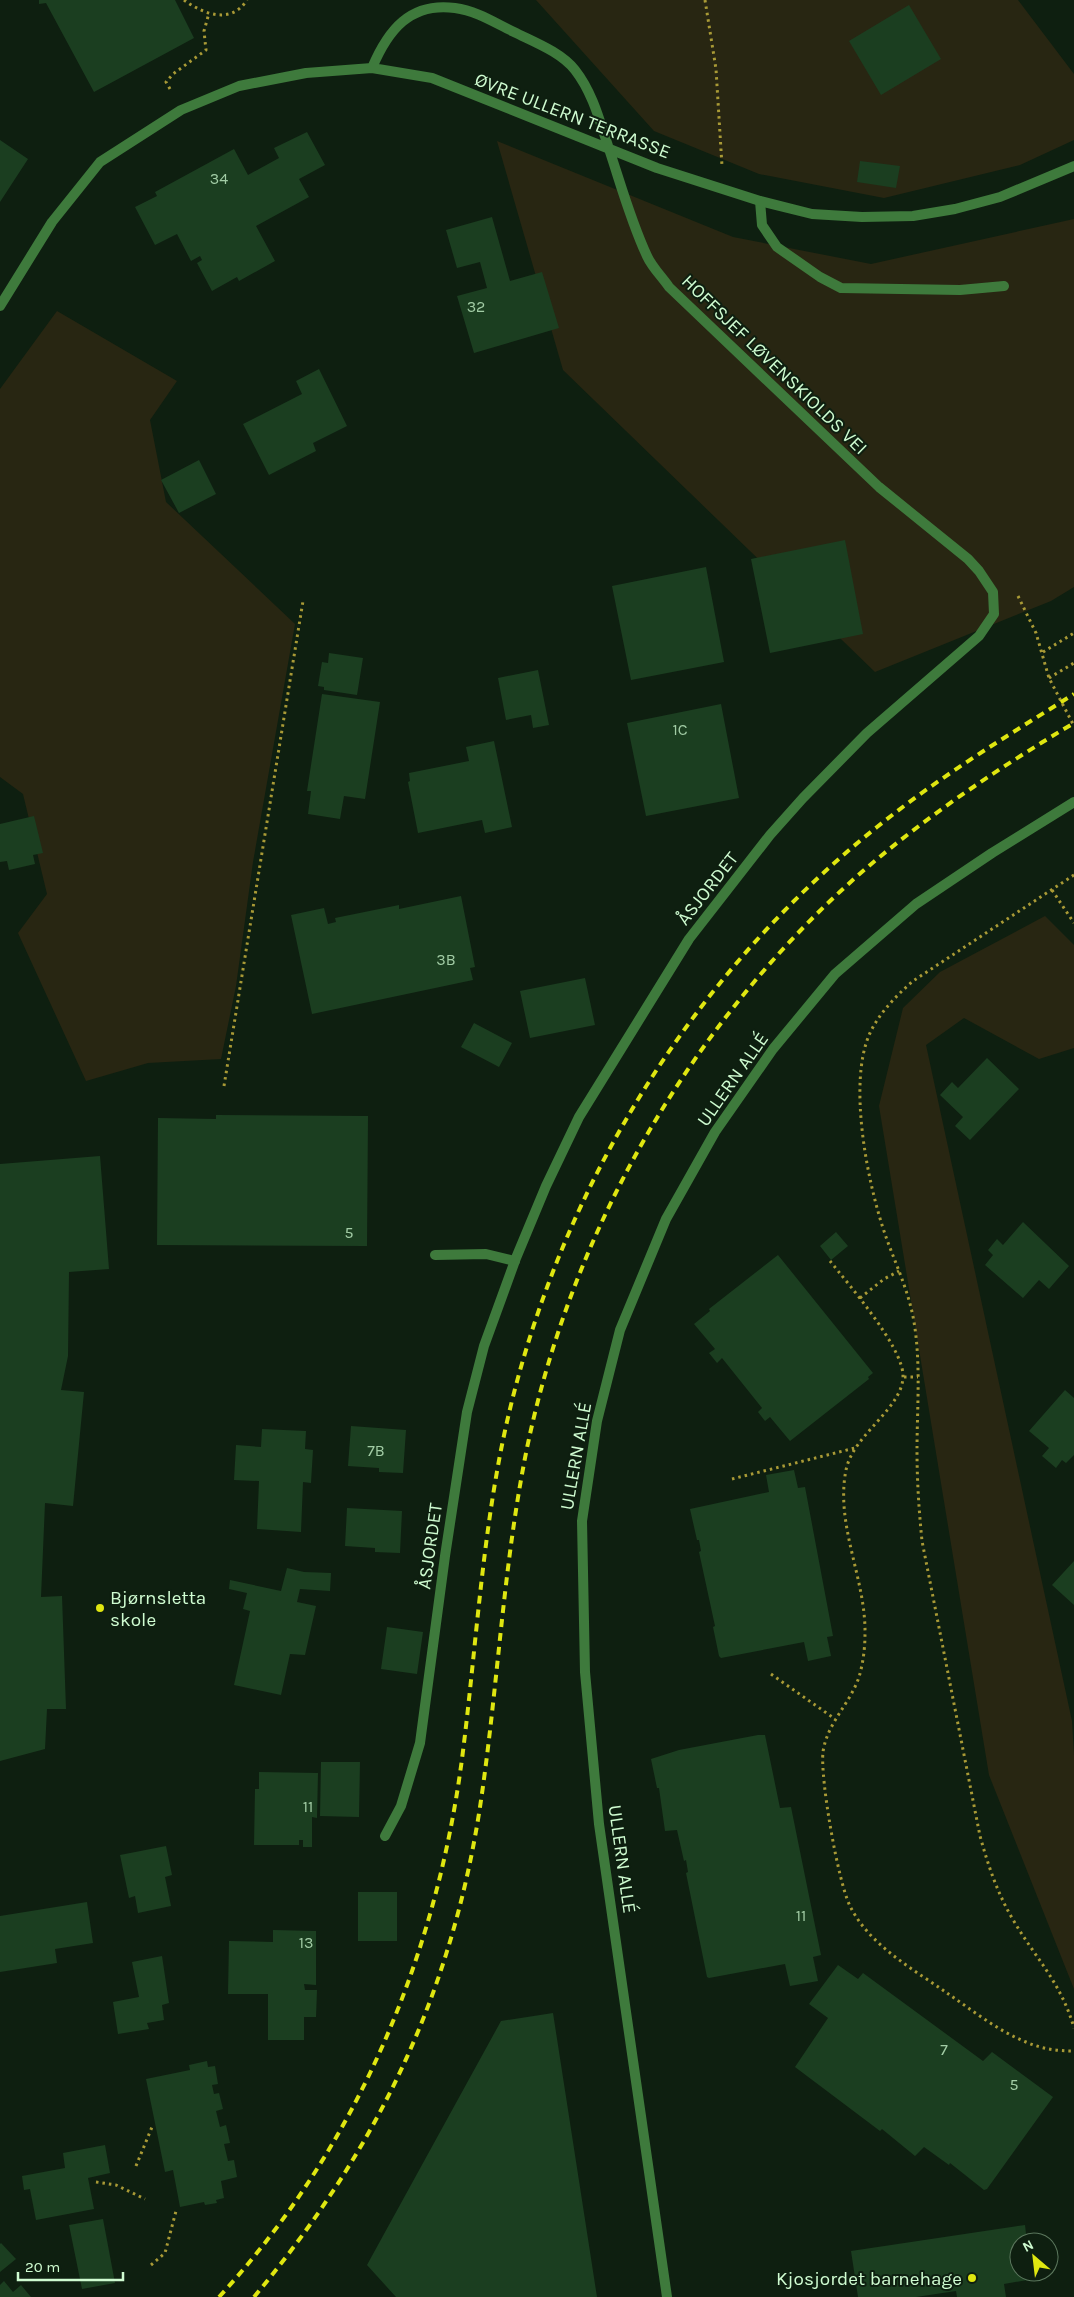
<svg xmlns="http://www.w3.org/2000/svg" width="1074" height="2297" font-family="Karla,sans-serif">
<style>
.green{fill:#282612}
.building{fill:#1b3e20}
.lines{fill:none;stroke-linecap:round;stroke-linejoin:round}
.path{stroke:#a99a36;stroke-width:3;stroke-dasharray:2.5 4;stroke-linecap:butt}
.service{stroke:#3e7a3c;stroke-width:10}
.minor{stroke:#3e7a3c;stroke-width:10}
.rail{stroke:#dfe610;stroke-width:4;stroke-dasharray:8 6;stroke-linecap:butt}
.poi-dot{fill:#dfe610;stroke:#0e1f10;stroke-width:2}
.labels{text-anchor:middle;stroke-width:4;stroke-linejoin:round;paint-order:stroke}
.number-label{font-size:16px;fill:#a2cca5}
.street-label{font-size:19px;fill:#cffcd1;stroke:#0e1f10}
.poi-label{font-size:19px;fill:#cffcd1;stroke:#0e1f10;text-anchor:start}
</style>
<rect width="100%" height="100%" fill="#0e1f10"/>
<path class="green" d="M536,0H1018L1074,74V140L1020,165L884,198L759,174L654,131Z
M497,141L733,237L871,264L1074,219V587L1051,601L875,672L563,370Z
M57,311L177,381L150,420L166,502L295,624L253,862L236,986L221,1059L148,1063L86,1081L18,933L47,894L23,794L0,777V389Z
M1045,916L1074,945V1048L1039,1059L964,1018L926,1045L1072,1721L1074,1755V1989L989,1775L879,1106L903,1008L940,972Z"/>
<path class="building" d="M39,0H175L194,38L94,92L46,3L39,4Z
M909,5L941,59L881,95L849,41Z
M307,132L325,165L299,179L309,197L256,226L275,261L239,281L237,277L212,291L197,263L202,260L200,256L191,261L177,234L155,245L135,207L157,196L155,192L234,149L248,175L279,158L274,148Z
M0,140L28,159L0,202Z
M860,161L900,166L896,188L857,182Z
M492,217L510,281L542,272L559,328L474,353L457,296L487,288L480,262L457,268L446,230Z
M319,369L347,426L313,443L316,451L269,475L243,424L302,394L296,381Z
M199,460L216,494L179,513L161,480Z
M845,540L863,634L770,653L751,559Z
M706,567L724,662L631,680L612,586Z
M329,653L363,658L357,695L324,690V687L318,686L322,662L328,663Z
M538,670L549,725L533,728L531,715L506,720L498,678Z
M322,694L380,702L365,799L344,796L340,819L308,814L311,791H307Z
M721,704L739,798L646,816L627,723Z
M494,741L512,827L485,833L482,820L418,833L408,782L410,781L409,773L469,761L466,747Z
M34,816L43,853L33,855L35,864L9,870L7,861L0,862V824Z
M461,896L475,967L470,968L473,980L312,1014L291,915L324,908L328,924L336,922L335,918L399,905V909Z
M585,978L595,1025L530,1038L520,991Z
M474,1023L512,1043L499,1067L461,1047Z
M987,1058L1019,1089L970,1140L955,1126L963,1117L940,1095L952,1082L958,1088Z
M216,1115L368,1116L367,1246L157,1245L158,1118L216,1119Z
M100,1156L109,1269L69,1272L68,1356L61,1390L84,1392L73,1506L45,1503L41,1597L62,1596L66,1709H47L45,1749L0,1761V1164Z
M1023,1222L1069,1266L1049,1289L1039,1280L1023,1298L985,1265L993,1255L988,1250L997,1239L1003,1245Z
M836,1232L848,1246L831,1260L820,1246Z
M778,1255L873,1373L868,1377L869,1379L790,1441L770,1417L765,1421L758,1412L762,1408L722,1358L717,1363L709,1353L715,1349L694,1324L710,1311L709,1309Z
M1065,1390L1074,1398V1455L1066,1463L1062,1460L1056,1468L1042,1456L1049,1448L1029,1431Z
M351,1426L406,1430L403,1473L379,1472V1468L348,1466Z
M262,1429L306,1431L305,1449L313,1450L311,1483L303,1482L301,1532L257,1529L259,1481L234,1480L236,1445L261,1447Z
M794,1470L798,1488L805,1487L833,1636L827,1637L831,1656L808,1661L804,1642L721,1658L719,1656L713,1627L715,1626L699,1552L701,1551L699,1540H697L690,1509L769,1492L766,1475Z
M347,1508L402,1511L400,1553L375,1552V1548L345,1546Z
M1074,1561V1605L1052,1585Z
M287,1568L304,1572L331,1573L330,1591L300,1589L297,1602L316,1606L305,1655L290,1654L281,1695L234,1685L250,1611L243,1609L247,1593L229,1589L230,1580L281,1591Z
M387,1627L423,1632L417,1674L381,1669Z
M758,1735H765L780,1808L791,1807L821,1955L813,1957L818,1981L790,1986L785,1964L709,1978L707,1977L686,1873L688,1872L686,1860L684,1861L677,1830L665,1831L659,1788H657L651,1759L679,1750Z
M321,1762H360L359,1817L320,1816Z
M259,1772L318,1773L317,1818L312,1817V1847H303V1840H299V1845H254L255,1789H259Z
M166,1846L172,1875L165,1877L171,1906L138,1913L135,1896L129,1898L120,1855Z
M358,1892H397V1941H358Z
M87,1902L93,1943L55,1949L57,1963L0,1972V1916Z
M273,1930L316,1931V1985L304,1984L305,1990H317L316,2017H304V2040H268V1994H228L229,1941L273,1942Z
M162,1956L169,2003L162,2005L164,2020L147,2023L149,2029L118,2034L113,2002L139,1997L132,1962Z
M838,1965L858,1979L863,1973L983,2061L992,2052L1053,2097L987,2189L984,2190L950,2163L949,2165L924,2147L915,2156L882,2129L880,2131L795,2067L828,2018L809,2004Z
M553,2013L597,2297H396L367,2265L501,2021Z
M207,2061L208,2067L215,2066L218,2084L212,2085L214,2094L219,2093L223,2109L216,2111L220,2127L226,2125L230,2143L224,2144L228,2161L234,2160L237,2177L221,2181L224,2198L216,2200L217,2203L205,2205L204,2202L180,2207L173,2170L165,2172L146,2079L190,2070L189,2065Z
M105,2145L110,2173L88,2178L94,2209L36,2220L30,2189L24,2190L22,2176L65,2168L63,2153Z
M103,2219L115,2283L82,2289L69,2225Z
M1025,2225L1027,2242H1019V2272H1032L1033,2279L1004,2284L1006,2297H957L956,2291L916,2297H858L851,2251Z
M1,2243L16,2259L0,2272V2244Z
M4,2281L13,2292L21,2285L31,2297H0V2285Z"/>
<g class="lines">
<path class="path" d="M184,0C203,14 231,25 247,0
M705,0L716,69L722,166
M170,89L166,82L173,74L206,50L204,31L209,13
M1018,596L1036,633L1049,678L1074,726
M1043,652L1074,633
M1049,678L1074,663
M1074,875L913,981C896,996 880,1012 870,1033C847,1083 868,1186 886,1237C896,1265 909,1292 914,1322C921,1364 917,1409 917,1451C917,1481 919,1511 922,1541L980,1836C988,1865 997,1892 1012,1918C1035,1958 1061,1982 1074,2028
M1052,890L1074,923
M224,1086L303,601
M830,1261C849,1285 902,1346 903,1375C904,1408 853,1434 846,1470C835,1525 866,1579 865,1634C865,1648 863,1664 859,1677C850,1704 827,1723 823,1752C820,1778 838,1882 850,1906C869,1945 913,1969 947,1993C972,2010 998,2031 1026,2042C1042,2049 1057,2051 1074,2051
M860,1298L884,1279L899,1271
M904,1377H918
M732,1479L855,1448
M771,1674L835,1719
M136,2166L152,2127
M96,2182L116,2185L145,2199
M151,2265L165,2253L176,2211"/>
<path class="service" d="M760,201L762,225L777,247L820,277L841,288L960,290L1004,286
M435,1255L486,1254L515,1261"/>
<path class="minor" d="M372,68C388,30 410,2 455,8C477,11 495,23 514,32C534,42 561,52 575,70C593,93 600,122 609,149C621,185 631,222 647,256C652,267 662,277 669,287L879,487L968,559L979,571L993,592L994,614L979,636L867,733L803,798L770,835L689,939L579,1117L546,1186L516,1258L484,1346L467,1412L445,1556L420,1743L401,1806L385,1836
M0,306L52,222L100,162L181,110L239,86L306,73L372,68L432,78L657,168L760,201L812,214L862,217L913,216L955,209L1000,197L1074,166
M667,2297L599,1824L585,1672L582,1521L597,1421L620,1330L666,1219L715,1132L773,1049L835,974L916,904L992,853L1074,802"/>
<path class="rail" d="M219,2297C358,2146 438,1953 463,1751C476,1647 482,1542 503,1440C553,1201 686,979 877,827C939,777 1007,736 1074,694
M254,2297C376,2151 451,1996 480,1807C498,1687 503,1566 527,1448C572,1231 689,1026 855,878C922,819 997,769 1074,723"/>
</g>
<g class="poi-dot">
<circle cx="100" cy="1608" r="5"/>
<circle cx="972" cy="2278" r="5"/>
</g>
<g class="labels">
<g class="number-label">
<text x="219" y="184">34</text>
<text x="476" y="312">32</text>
<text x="680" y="735">1C</text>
<text x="446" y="965">3B</text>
<text x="349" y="1238">5</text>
<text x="376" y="1456">7B</text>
<text x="308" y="1812">11</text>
<text x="801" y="1921">11</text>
<text x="306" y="1948">13</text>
<text x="944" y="2055">7</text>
<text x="1014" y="2090">5</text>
</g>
<g class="street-label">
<text transform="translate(573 115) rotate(21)" y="7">ØVRE ULLERN TERRASSE</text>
<text transform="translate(775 364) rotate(44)" y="7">HOFFSJEF LØVENSKIOLDS VEI</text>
<text transform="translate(707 888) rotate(-52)" y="7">ÅSJORDET</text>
<text transform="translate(732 1079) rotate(-55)" y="7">ULLERN ALLÉ</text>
<text transform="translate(575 1456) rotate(-80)" y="7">ULLERN ALLÉ</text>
<text transform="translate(429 1546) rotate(-82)" y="7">ÅSJORDET</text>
<text transform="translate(623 1859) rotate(82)" y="7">ULLERN ALLÉ</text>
</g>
<g class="poi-label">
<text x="110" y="1604">Bjørnsletta<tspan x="110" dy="22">skole</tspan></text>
<text x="962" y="2285" text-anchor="end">Kjosjordet barnehage</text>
</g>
</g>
<g transform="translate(1034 2257) rotate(332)"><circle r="24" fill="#0e1f10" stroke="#5b775d"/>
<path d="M0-4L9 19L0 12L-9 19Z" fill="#dfe610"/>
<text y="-8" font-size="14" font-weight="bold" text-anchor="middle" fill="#cffcd1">N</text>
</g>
<path d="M18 2272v8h105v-8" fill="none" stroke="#cffcd1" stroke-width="2.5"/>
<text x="25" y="2272" font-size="15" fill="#cffcd1" stroke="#0e1f10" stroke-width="4" paint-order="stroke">20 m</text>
</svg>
